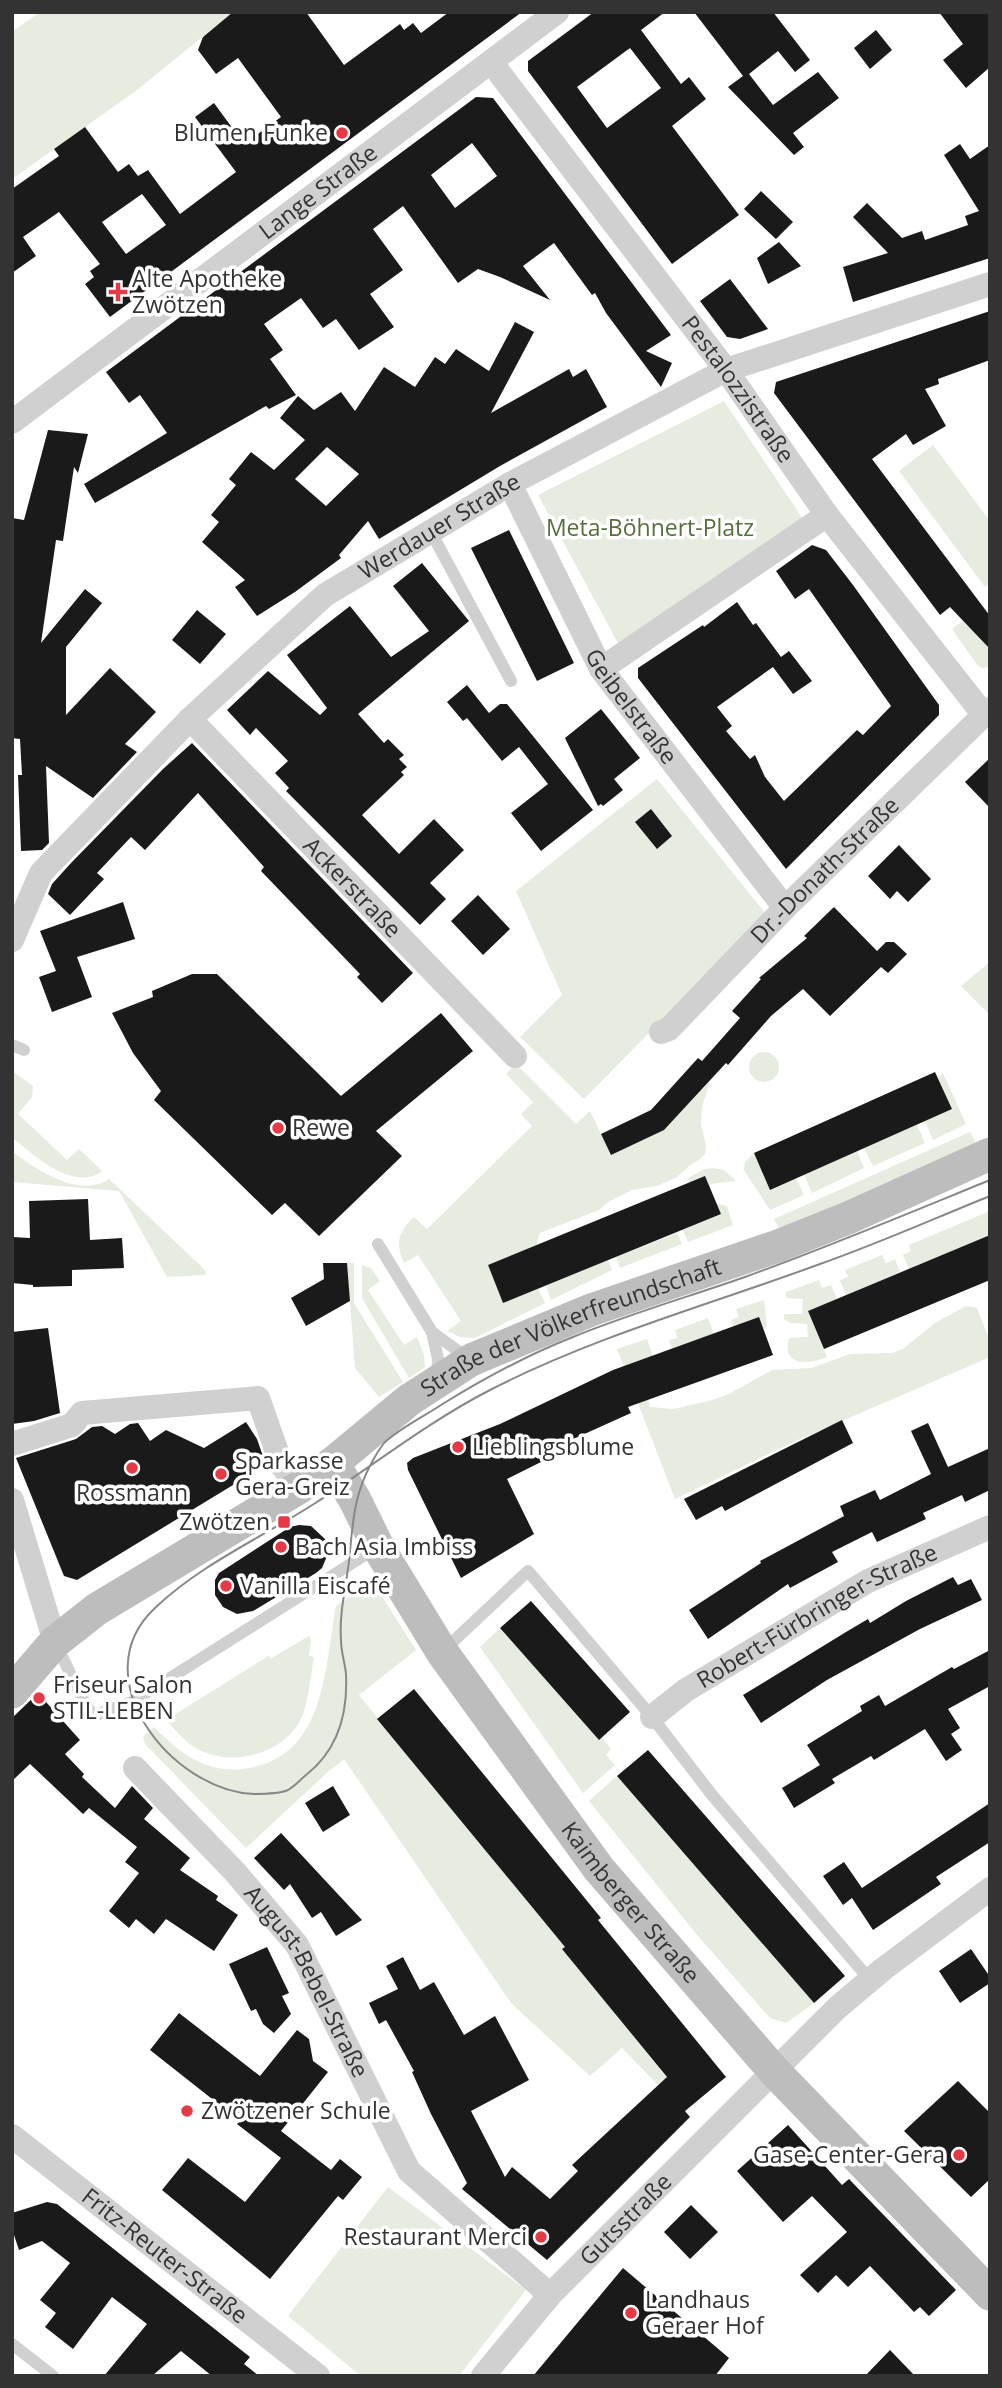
<svg xmlns="http://www.w3.org/2000/svg" width="1002" height="2388" font-family="'Open Sans',sans-serif">
<style>
.green{fill:#e6ecdf}
.building{fill:#1a1a1a;fill-rule:evenodd}
.lines{fill:none;stroke-linecap:round;stroke-linejoin:round}
.lane{stroke:#d0d0d0;stroke-width:12}
.street{stroke:#d0d0d0;stroke-width:24}
.secondary{stroke:#bdbdbd;stroke-width:33}
.tram{stroke:#888;stroke-width:2}
.poi-dot{fill:#e63946;stroke:#fff;stroke-width:2.5}
.labels{text-anchor:middle;stroke-width:7;stroke-linejoin:round;paint-order:stroke}
.poi-label{font-size:23px;fill:#333;stroke:#fff;text-anchor:start}
.street-label{font-size:23px;fill:#333;stroke:#fff}
.park-label{font-size:23px;fill:#56703f;stroke:#fff}
</style>
<rect width="100%" height="100%" fill="#fff"/>
<path class="green" d="M40,12H233L137,90L12,179V32Z
M724,401L805,522L619,645L538,495Z
M933,445L990,521V582L985,587L899,471Z
M974,612L990,649V666L983,668L978,666L952,629Z
M657,779L766,914L584,1099L520,1037L562,995L516,891Z
M990,962V1015L961,986Z
M749 1067a15 15 0 1 1 30 0a15 15 0 1 1-30 0Z
M516,1064L576,1124L590,1111L611,1154L664,1129L710,1081L702,1107L701,1124L706,1146L705,1154L700,1159L690,1165L677,1177L657,1186L632,1190L608,1202L599,1210L540,1233L536,1246L488,1265L503,1303L538,1289L545,1303L475,1338L460,1337L447,1331L461,1321L418,1255L404,1263C395,1243 398,1232 414,1217L427,1229L532,1126L521,1114L533,1102L506,1074Z
M12,1071L33,1086L32,1097L18,1114L67,1160L79,1149L102,1171C74,1193 32,1154 12,1137Z
M943,1073L966,1124L933,1140L925,1121L952,1109L938,1077Z
M917,1125L925,1143L873,1166L864,1148Z
M970,1132L977,1145L781,1231L774,1219Z
M12,1151C36,1170 80,1199 109,1179L205,1270L206,1275L167,1277L119,1191L12,1182Z
M857,1151L864,1168L812,1193L804,1175Z
M754,1153L770,1189L796,1178L804,1195L770,1210L744,1170L745,1162Z
M713,1168L724,1170L736,1181L709,1184L716,1203L727,1206L733,1225L688,1242L683,1230L721,1214L705,1177L690,1182L688,1178L704,1169Z
M990,1211V1235L909,1269L903,1255L911,1251L909,1245Z
M677,1233L682,1244L620,1268L616,1257Z
M882,1255L886,1263L895,1259L900,1272L846,1295L840,1280L848,1277L845,1270Z
M608,1260L612,1270L551,1300L546,1286Z
M347,1263H354V1303L403,1382L379,1397L355,1368Z
M362,1265L371,1268L380,1281L368,1290L404,1345L417,1337L424,1355L425,1367L409,1378L362,1298Z
M819,1280L822,1288L831,1285L837,1299L808,1311L827,1357C809,1365 781,1366 789,1338L808,1337L807,1324L791,1323L784,1319V1314H802L803,1299L786,1298V1292Z
M764,1300L767,1326L764,1329L759,1318L733,1327L731,1320L739,1317L736,1309Z
M966,1306L977,1308L988,1336L990,1335V1357L798,1440L675,1499L617,1349L647,1339L653,1356L648,1399L650,1407L673,1409L709,1401L729,1394L772,1370L812,1368L850,1354L892,1353L903,1349L935,1323Z
M708,1318L714,1334L672,1349L669,1340L677,1338L675,1330Z
M372,1588L381,1595L416,1650L359,1695L565,1947L563,1949L675,2088L668,2095L622,2048L590,2076L511,2003L344,1759L332,1769V1768L246,1848L145,1744L143,1737L154,1727C180,1753 205,1773 243,1769C326,1759 324,1670 336,1606L361,1589Z
M500,1628L599,1739L602,1738L611,1749L606,1755L615,1765L583,1793L480,1647Z
M309,1636L311,1639L309,1656L314,1657C310,1677 309,1703 300,1721C281,1756 227,1768 194,1747C183,1740 175,1729 166,1720L270,1655V1659Z
M617,1776L814,2003L786,2023L770,2018L698,1936L589,1801Z
M388,2187L526,2290L459,2376H361L288,2316Z"/>
<path class="building" d="M233,12H306L344,65L400,24L404,30L413,23L421,33L449,12H522L110,317L85,284L94,277L90,271L100,264L59,212L23,237L36,256L12,273V189L59,156L54,149L85,127L118,172L129,164L138,176L148,170L180,214L236,172L195,117L214,103L244,144L281,117L238,58L216,74L198,50L203,37ZM142,194L166,225L126,254L102,222Z
M594,12H665L641,30L681,84L689,77L706,99L672,126L739,215L672,264L528,71V61ZM630,48L661,88L607,128L577,87Z
M694,12H773L810,60L795,72L778,51L749,74L773,105L818,72L839,98L793,133L804,147L794,155L728,87L743,76Z
M939,12H990V67L966,88L943,60L963,44Z
M876,30L892,50L870,69L854,48Z
M476,97L493,98L671,335L646,351L672,363L661,387L606,313L595,293L592,295L554,243L523,266L550,300L500,277L478,269L458,283L403,206L373,229L403,270L370,294L394,327L359,350L336,319L323,328L301,298L264,324L283,350L270,359L296,395L269,409L266,406L95,503L84,484L167,433L140,395L129,403L106,372ZM472,143L497,176L455,208L431,175Z
M960,144L970,159L990,145V258L853,302L843,267L888,253L853,217L867,203L902,238L922,231L925,240L968,225L965,216L979,211L944,155Z
M761,191L793,222L776,239L744,209Z
M779,242L801,266L768,284L757,258Z
M730,279L768,329L740,339L727,337L700,301Z
M990,311V360L938,379L939,384L925,389L946,426L913,445L906,434L872,459L990,616V649L950,607L940,615L774,393L776,382Z
M515,322L534,332L491,413L569,369L573,377L586,369L607,407L500,466L379,539L368,521L339,555L341,558L295,592L257,616L235,587L245,580L202,542L219,522L211,515L236,485L229,479L251,452L274,470L305,440L280,418L298,396L314,410L341,392L355,411L384,367L415,387L435,357L445,364L456,349L489,371ZM327,447L359,474L326,506L295,479Z
M48,430L88,434L78,473L74,467L63,541L56,540L41,643L85,589L102,603L66,647V715L110,668L156,712L125,744L137,752L93,798L46,766L49,843L42,850L21,851L18,775H22L20,739L12,738V518L24,520Z
M509,530L574,663L537,681L471,548Z
M812,545L826,550L853,585L939,705V715L786,869L638,678V668L703,625L704,627L737,602L753,625L756,623L781,657L789,651L812,681L793,694L773,667L717,707L732,726L726,731L750,759L755,755L765,777L784,801L857,730L863,735L891,706L809,589L795,599L776,571Z
M422,563L469,621L358,714L384,743L388,739L404,755L399,759L407,767L401,772L404,775L362,815L399,854L434,819L464,850L430,883L446,899L420,925L286,791L289,788L275,773L288,761L256,728L250,735L227,710L268,671L320,715L327,708L287,655L350,606L391,657L429,631L393,586Z
M197,610L226,634L200,664L172,640Z
M467,685L489,713L500,704H507L593,810L541,851L511,813L548,784L519,747L502,761L467,718L463,721L447,702Z
M601,709L640,758L614,779L623,790L603,806L601,804L598,806L565,738Z
M192,743L413,973L382,1003L357,977L360,974L261,871L264,867L198,793L145,850L131,837L97,873L104,879L70,915L48,894L52,884L71,863L163,769Z
M990,758V808L965,782Z
M651,809L672,836L657,849L635,822Z
M899,845L931,879L908,902L897,891L890,899L868,876Z
M478,895L510,929L483,955L451,921Z
M123,902L135,939L77,957L92,997L52,1012L39,977L56,971L40,931Z
M834,907L877,951L886,942H894L907,954L888,973L881,967L830,1016L803,989L771,1016L728,1065L726,1063L664,1130L611,1155L601,1134L651,1110L698,1058L702,1061L740,1018L732,1011L761,979L759,978L807,938L804,936Z
M192,974H217L341,1096L441,1013L473,1051L376,1131L402,1156L319,1236L285,1203L272,1215L154,1100L161,1091L133,1053L112,1013L153,997L152,991Z
M935,1072L952,1109L770,1190L754,1153Z
M705,1176L721,1214L503,1303L488,1265Z
M88,1199L90,1240L122,1238L124,1268L72,1270V1286L33,1287V1285L12,1283V1237L30,1238L29,1201Z
M990,1235V1280L824,1349L808,1311Z
M323,1263H347L350,1301L306,1326L291,1298L324,1279Z
M759,1317L773,1355L628,1407L631,1413L560,1445L563,1451L507,1479L534,1534L461,1578L408,1470L407,1463L413,1458L500,1424L613,1370Z
M48,1328L60,1413L34,1421L12,1424V1332Z
M842,1420L853,1443L725,1511L722,1506L696,1520L684,1499Z
M246,1422L257,1439L266,1465L77,1580L64,1576L16,1458L76,1439L92,1427L102,1426L115,1434L130,1424L138,1423L150,1441L166,1430L204,1448Z
M928,1423L948,1467L990,1448V1490L965,1502L962,1495L923,1513L926,1519L877,1542L872,1532L832,1552L838,1562L790,1588L788,1584L708,1639L689,1610L761,1563L760,1561L844,1516L840,1506L875,1490L880,1500L931,1474L911,1431Z
M299,1525L311,1526L325,1539L328,1547L327,1556L322,1568L316,1573L253,1611L237,1614L223,1607L215,1595V1580L219,1573L290,1527Z
M953,1577L958,1585L971,1579L982,1600L920,1629L827,1680L761,1723L743,1695L846,1632L868,1619L870,1623L906,1601Z
M531,1601L630,1712L599,1740L500,1628Z
M990,1650V1686L948,1709L960,1728L951,1734L962,1750L946,1761L925,1729L874,1760L871,1756L832,1779L835,1783L794,1808L782,1788L820,1765L807,1745L862,1711L860,1706L879,1695L885,1706L952,1667L954,1669Z
M414,1689L601,1918L598,1920L726,2077L685,2111L690,2117L547,2260L462,2189L467,2183L431,2114L412,2072L414,2071L386,2020L379,2024L369,2003L398,1989L386,1966L403,1957L420,1990L434,1982L464,2035L495,2016L529,2080L471,2111L505,2177L512,2167L550,2199L578,2171L572,2165L667,2077L562,1949L565,1947L377,1719Z
M38,1693L80,1740L65,1754L84,1774L82,1777L115,1808L132,1786L153,1808L144,1819L190,1858L180,1870L218,1896L216,1900L238,1915L214,1951L166,1919L154,1934L136,1919L129,1928L109,1911L139,1873L125,1862L137,1847L89,1808L83,1814L30,1764L12,1781V1718Z
M648,1750L845,1976L814,2003L617,1776Z
M333,1786L350,1815L323,1832L305,1803Z
M990,1803V1842L936,1877L941,1884L873,1930L852,1898L843,1905L823,1876L844,1862L862,1888Z
M281,1833L362,1920L336,1936L321,1912L312,1918L290,1884L284,1890L254,1858Z
M267,1947L289,1993L282,1996L291,2014L274,2033L263,2024L256,2009L251,2011L229,1964Z
M971,1949L990,1977V1983L960,2003L939,1971Z
M179,2013L260,2076L297,2030L309,2039L313,2061L328,2072L281,2131L331,2170L340,2159L362,2177L343,2200L338,2196L270,2279L162,2190L188,2158L245,2202L281,2158L237,2124L240,2121L150,2050Z
M958,2081L990,2113V2179L971,2197L904,2131Z
M788,2125L842,2185L849,2179L956,2290L929,2316L920,2307L914,2312L870,2266L848,2287L836,2275L818,2293L800,2275L847,2232L812,2196L783,2222L737,2171Z
M47,2202L57,2204L250,2357L244,2364L259,2376H212L181,2351L152,2376H104L147,2324L112,2297L73,2349L45,2327L56,2313L40,2300L70,2263L42,2241L19,2250L12,2229V2213Z
M691,2205L718,2232L690,2259L664,2232Z
M623,2268L729,2358L715,2376H533Z
M890,2350L915,2376H865Z"/>
<g class="lines">
<path class="lane" d="M431,532L511,681
M12,1045L24,1050
M378,1244L432,1332L438,1359L437,1377
M432,1332L469,1359
M57,1646L83,1700L93,1716L132,1702L376,1548
M444,1650L528,1571L652,1717L712,1795L870,1980
M12,2344L53,2376"/>
<g class="street">
<path id="s1" d="M491,62L726,370L827,515L984,715"/>
<path id="s2" d="M12,422L557,12"/>
<path id="s3" d="M510,484L601,669L785,908"/>
<path d="M601,669L827,515"/>
<path id="s4" d="M190,719L515,1056"/>
<path id="s5" d="M12,940L41,873L190,719L325,595L510,484L726,370L990,284"/>
<path id="s6" d="M661,1032L669,1029L785,908L990,709"/>
<path d="M12,1444L72,1425L82,1413L258,1398L282,1466L300,1487"/>
<path d="M12,1500L55,1642"/>
<path id="s7" d="M652,1717L686,1690L868,1581L990,1527"/>
<path id="s8" d="M135,1768L235,1872L297,1945L409,2171L550,2295"/>
<path id="s9" d="M12,2136L318,2376"/>
<path id="s10" d="M483,2376L550,2295L837,2008L882,1970L990,1889"/>
</g>
<g class="secondary">
<path id="s11" d="M333,1463L355,1500L378,1547L442,1652L599,1869L774,2071L990,2294"/>
<path id="s12" d="M12,1692L55,1642L97,1609L300,1487L333,1463L409,1400L471,1360L591,1310L778,1246L848,1218L990,1154"/>
</g>
<path class="tram" d="M990,1180C909,1213 828,1247 745,1277C688,1297 629,1314 573,1337C527,1355 483,1379 441,1405C423,1417 400,1428 384,1443C381,1447 374,1458 372,1462C353,1496 353,1524 349,1561C346,1588 339,1613 341,1640C341,1652 345,1663 346,1674C348,1714 338,1750 306,1775C300,1780 295,1786 288,1790C279,1794 264,1794 254,1794C172,1791 81,1677 155,1608C201,1564 263,1537 317,1502C375,1464 428,1422 490,1390C595,1336 709,1305 820,1264C877,1244 933,1219 990,1196"/>
</g>
<g class="poi-dot">
<circle cx="342" cy="133" r="7"/>
<path d="M114.5 281.5h7v7h7v7h-7v7h-7v-7h-7v-7h7z"/>
<circle cx="278" cy="1128" r="7"/>
<circle cx="458" cy="1447" r="7"/>
<circle cx="132" cy="1468" r="7"/>
<circle cx="221" cy="1474" r="7"/>
<rect x="277" y="1515" width="14" height="14" rx="3.5"/>
<circle cx="281" cy="1547" r="7"/>
<circle cx="226" cy="1586" r="7"/>
<circle cx="39" cy="1698" r="7"/>
<circle cx="187" cy="2111" r="7"/>
<circle cx="959" cy="2155" r="7"/>
<circle cx="541" cy="2237" r="7"/>
<circle cx="631" cy="2313" r="7"/>
</g>
<g class="labels">
<g class="poi-label">
<text x="328" y="141" text-anchor="end">Blumen Funke</text>
<text x="132" y="287">Alte Apotheke<tspan x="132" dy="26">Zwötzen</tspan></text>
<text x="292" y="1136">Rewe</text>
<text x="472" y="1455">Lieblingsblume</text>
<text x="235" y="1469">Sparkasse<tspan x="235" dy="26">Gera-Greiz</tspan></text>
<text x="132" y="1501" text-anchor="middle">Rossmann</text>
<text x="270" y="1530" text-anchor="end">Zwötzen</text>
<text x="295" y="1555">Bach Asia Imbiss</text>
<text x="240" y="1594">Vanilla Eiscafé</text>
<text x="53" y="1693">Friseur Salon<tspan x="53" dy="26">STIL-LEBEN</tspan></text>
<text x="201" y="2119">Zwötzener Schule</text>
<text x="945" y="2163" text-anchor="end">Gase-Center-Gera</text>
<text x="527" y="2245" text-anchor="end">Restaurant Merci</text>
<text x="645" y="2308">Landhaus<tspan x="645" dy="26">Geraer Hof</tspan></text>
</g>
<g class="street-label">
<text dy="8" stroke="none"><textPath href="#s2" startOffset="383">Lange Straße</textPath></text>
<text dy="8" stroke="none"><textPath href="#s1" startOffset="410">Pestalozzistraße</textPath></text>
<text dy="8" stroke="none"><textPath href="#s5" startOffset="604">Werdauer Straße</textPath></text>
<text dy="8" stroke="none"><textPath href="#s3" startOffset="254">Geibelstraße</textPath></text>
<text dy="8" stroke="none"><textPath href="#s6" startOffset="231">Dr.-Donath-Straße</textPath></text>
<text dy="8" stroke="none"><textPath href="#s4" startOffset="234">Ackerstraße</textPath></text>
<text dy="8" stroke="none"><textPath href="#s12" startOffset="674">Straße der Völkerfreundschaft</textPath></text>
<text dy="8" stroke="none"><textPath href="#s7" startOffset="194">Robert-Fürbringer-Straße</textPath></text>
<text dy="8" stroke="none"><textPath href="#s11" startOffset="532">Kaimberger Straße</textPath></text>
<text dy="8" stroke="none"><textPath href="#s8" startOffset="276">August-Bebel-Straße</textPath></text>
<text dy="8" stroke="none"><textPath href="#s10" startOffset="212">Gutsstraße</textPath></text>
<text dy="8" stroke="none"><textPath href="#s9" startOffset="194">Fritz-Reuter-Straße</textPath></text>
</g>
<g class="park-label">
<text x="650" y="536">Meta-Böhnert-Platz</text>
</g>
</g>
<rect width="1002" height="2388" fill="none" stroke="#333333" stroke-width="28"/>
</svg>
